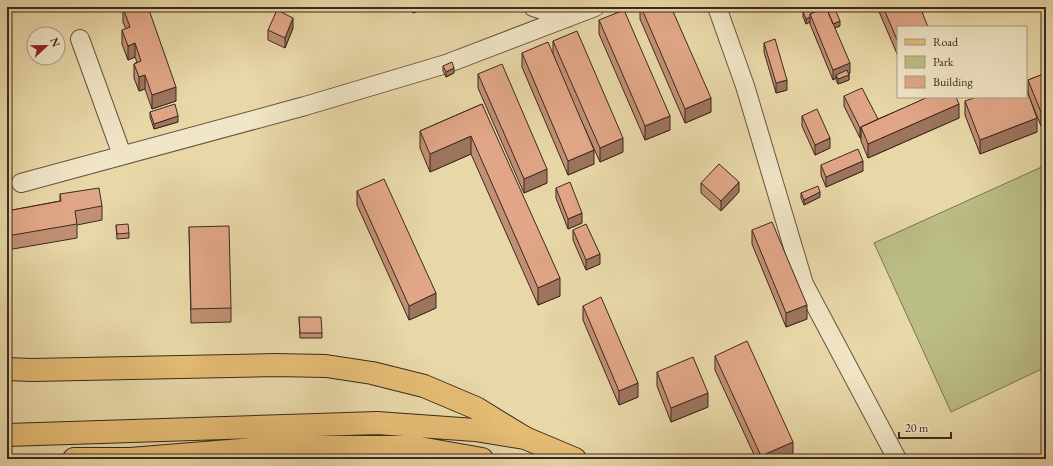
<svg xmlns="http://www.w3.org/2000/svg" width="1053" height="466" font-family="'EB Garamond',serif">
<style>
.green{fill:#babd84;stroke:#7b7352}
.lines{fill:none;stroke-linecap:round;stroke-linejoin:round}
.minor-casing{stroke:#675441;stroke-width:20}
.major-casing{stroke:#3c291f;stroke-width:24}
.highway-casing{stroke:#3c291f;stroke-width:24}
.minor{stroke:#f0e5c6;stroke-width:18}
.major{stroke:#e4bc74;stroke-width:22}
.highway{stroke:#e4bc74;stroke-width:22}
.wall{fill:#c18f74;stroke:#3c291f}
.shaded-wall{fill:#9d745e;stroke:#3c291f}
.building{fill:#e0a687;stroke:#3c291f}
</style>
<rect width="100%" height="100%" fill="#e8d7a7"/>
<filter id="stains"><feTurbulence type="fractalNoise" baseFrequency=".005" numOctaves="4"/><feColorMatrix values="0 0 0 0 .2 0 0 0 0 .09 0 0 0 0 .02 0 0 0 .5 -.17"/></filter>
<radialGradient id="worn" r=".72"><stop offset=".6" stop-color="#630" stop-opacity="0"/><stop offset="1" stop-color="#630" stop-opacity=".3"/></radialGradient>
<path class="green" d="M1046,165V367L951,412L874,243Z"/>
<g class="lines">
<defs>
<path id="minor" d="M533,7L567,18
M717,7L745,86L804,284L897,459
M80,39L122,155
M21,183L305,106L446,64L595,7"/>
<path id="major" d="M7,435L377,423L475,430L525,438L575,459
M74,459H130L278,447H414L482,459"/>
<path id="highway" d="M7,369L32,370L275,365L326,366L372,373L424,386L476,408L525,438"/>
</defs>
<use href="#minor" class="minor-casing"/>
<use href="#major" class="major-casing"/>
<use href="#highway" class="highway-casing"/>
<use href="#minor" class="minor"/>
<use href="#major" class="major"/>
<use href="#highway" class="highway"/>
</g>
<path class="wall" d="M79,7H91L81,12Z
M410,7H425V8L413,13Z
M640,7H671L711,112L685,123L640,19Z
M877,7H920L898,27V56Z
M123,8L176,101L152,109L145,89L139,91L134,78V64L137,62L135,57L128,60L122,44V30L126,29L123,22Z
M824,8L828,12L840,26L835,28L850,73H849V80L838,84L836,80V78L833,80L810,24V22L806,24L803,17V12Z
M599,20L670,130L645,140L599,34Z
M293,28L285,48L268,40V30Z
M553,41L623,152L600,162L576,109L594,164L568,175L522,67V53L553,54Z
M764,43L787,90L776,93L764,52Z
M443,66L454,73L446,77L443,71Z
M1046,73L1041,126L1028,94V80Z
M478,74L547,183L524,193L478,88Z
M844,96L878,119L927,98V97H956L959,118L868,158L861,141V138H860L844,106Z
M965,101L1037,132L980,154L965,115Z
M482,104L560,296L538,305L471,154L430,172L420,148V131Z
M150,112L178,122L154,129L150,117Z
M802,116L830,148L815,155L802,126Z
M821,165L863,171L826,187L821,175Z
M701,183L739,192L721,211L701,193Z
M556,188L582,223L568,229L556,198Z
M357,191L436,308L409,320L357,205Z
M801,193L820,197L804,205L801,198Z
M60,194L102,206V220L77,225V238L7,250V211L60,201Z
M116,225L129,233V238L117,239Z
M189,227L231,308V322L191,323Z
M573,230L600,264L586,270L573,240Z
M752,230L807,319L786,327L752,244Z
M583,306L638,397L619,405L583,320Z
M299,317L322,333V338H300Z
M715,356L793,456L785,459H756L715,370Z
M657,372L708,407L671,422L657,386Z"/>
<path class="shaded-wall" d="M81,7H91L81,12Z
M415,7H425V8L413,13V8Z
M810,17V22L806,24V19Z
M293,18V28L285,48V38Z
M840,21V26L833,29V24Z
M135,43V57L128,60V46Z
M850,63V73L837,78L836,75V78L833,80V70Z
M454,68V73L446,77V72Z
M145,75V89L139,91V77Z
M849,75V80L838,84V79Z
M787,80V90L776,93V83Z
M176,87V101L152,109V95Z
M711,98V112L685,123V109Z
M959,104V118L868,158V144Z
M1046,110V124L1041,126V112Z
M178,116V122L154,129V124Z
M670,116V130L645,140V126Z
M1037,118V132L980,154V140Z
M860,128H861V138H860Z
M471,136V154L430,172V154Z
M623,138V152L600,162V148Z
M830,138V148L815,155V145Z
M594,150V164L568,175V161Z
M863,161V171L826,187V177Z
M547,169V183L524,193V179Z
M739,182V192L721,211V201Z
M820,192V197L804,205V200Z
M582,213V223L568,229V219Z
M600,254V264L586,270V260Z
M560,278V296L538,305V288Z
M436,293V308L409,320V306Z
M807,305V319L786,327V313Z
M638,383V397L619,405V391Z
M708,393V407L671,422V408Z
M793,442V456L785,459H761V456Z"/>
<path class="building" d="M127,7H148L176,87L152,95L145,75L139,77L134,64L141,61L135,43L128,46L122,30L130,27L123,8Z
M641,7H671L711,98L685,109Z
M816,7H823L824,8L810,14V17L806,19L803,12Z
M826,7L850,63L833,70L810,14Z
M883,7H920L928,27H898V42Z
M835,9L840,21L833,24L828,12Z
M277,10L293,18L285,38L268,30Z
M624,10L670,116L645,126L599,20Z
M577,31L623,138L600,148L553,41Z
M775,39L787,80L776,83L764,43Z
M548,42L594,150L568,161L522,53Z
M452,62L454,68L446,72L443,66Z
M502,64L547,169L524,179L478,74Z
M847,70L849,75L838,79L836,75Z
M1046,73V110L1041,112L1028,80Z
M862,88L878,119L861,127V128H860L844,96Z
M1026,88L1037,118L980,140L965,101L977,97H1026Z
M928,97H956L959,104L868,144L861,127Z
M175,104L178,116L154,124L150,112Z
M482,104L560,278L538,288L471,136L430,154L420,131Z
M817,109L830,138L815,145L802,116Z
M858,149L863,161L826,177L821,165Z
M719,164L739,182L721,201L701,183Z
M384,179L436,293L409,306L357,191Z
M570,182L582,213L568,219L556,188Z
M818,186L820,192L804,200L801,193Z
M99,188L102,206L75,211L77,224L7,236V211L61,201L60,194Z
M772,222L807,305L786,313L752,230Z
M128,224L129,233L117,234L116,225Z
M586,224L600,254L586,260L573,230Z
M229,226L231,308L191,309L189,227Z
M601,297L638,383L619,391L583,306Z
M299,317H321L322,333H300Z
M747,341L793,442L761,456L715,356Z
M693,357L708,393L671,408L657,372Z"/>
<rect width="1053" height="466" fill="none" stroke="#e8d7a7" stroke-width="24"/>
<rect x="8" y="8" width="1037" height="450" fill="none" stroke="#3c291f" stroke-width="2"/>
<rect x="12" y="12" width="1029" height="442" fill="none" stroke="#3c291f"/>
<rect x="897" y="26" width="130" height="72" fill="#f0e5c6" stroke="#a89a83"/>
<rect x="905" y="39" width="20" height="6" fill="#e4bc74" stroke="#a89a83"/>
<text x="933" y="46" font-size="12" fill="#3c291f">Road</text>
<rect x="905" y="56" width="20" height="12" fill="#babd84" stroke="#a89a83"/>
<text x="933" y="66" font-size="12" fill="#3c291f">Park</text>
<rect x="905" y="76" width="20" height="12" fill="#e0a687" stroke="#a89a83"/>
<text x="933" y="86" font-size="12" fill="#3c291f">Building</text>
<g transform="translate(46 46) rotate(68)"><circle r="19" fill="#f0e5c6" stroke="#a89a83"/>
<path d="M0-3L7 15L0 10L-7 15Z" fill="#8f2418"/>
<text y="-6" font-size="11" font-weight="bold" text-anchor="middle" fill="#3c291f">N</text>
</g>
<path d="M899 432v6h52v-6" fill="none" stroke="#3c291f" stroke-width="2"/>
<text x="905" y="432" font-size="12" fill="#3c291f" stroke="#f0e5c6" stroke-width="3" paint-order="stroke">20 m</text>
<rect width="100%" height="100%" filter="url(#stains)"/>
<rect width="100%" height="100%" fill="url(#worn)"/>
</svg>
